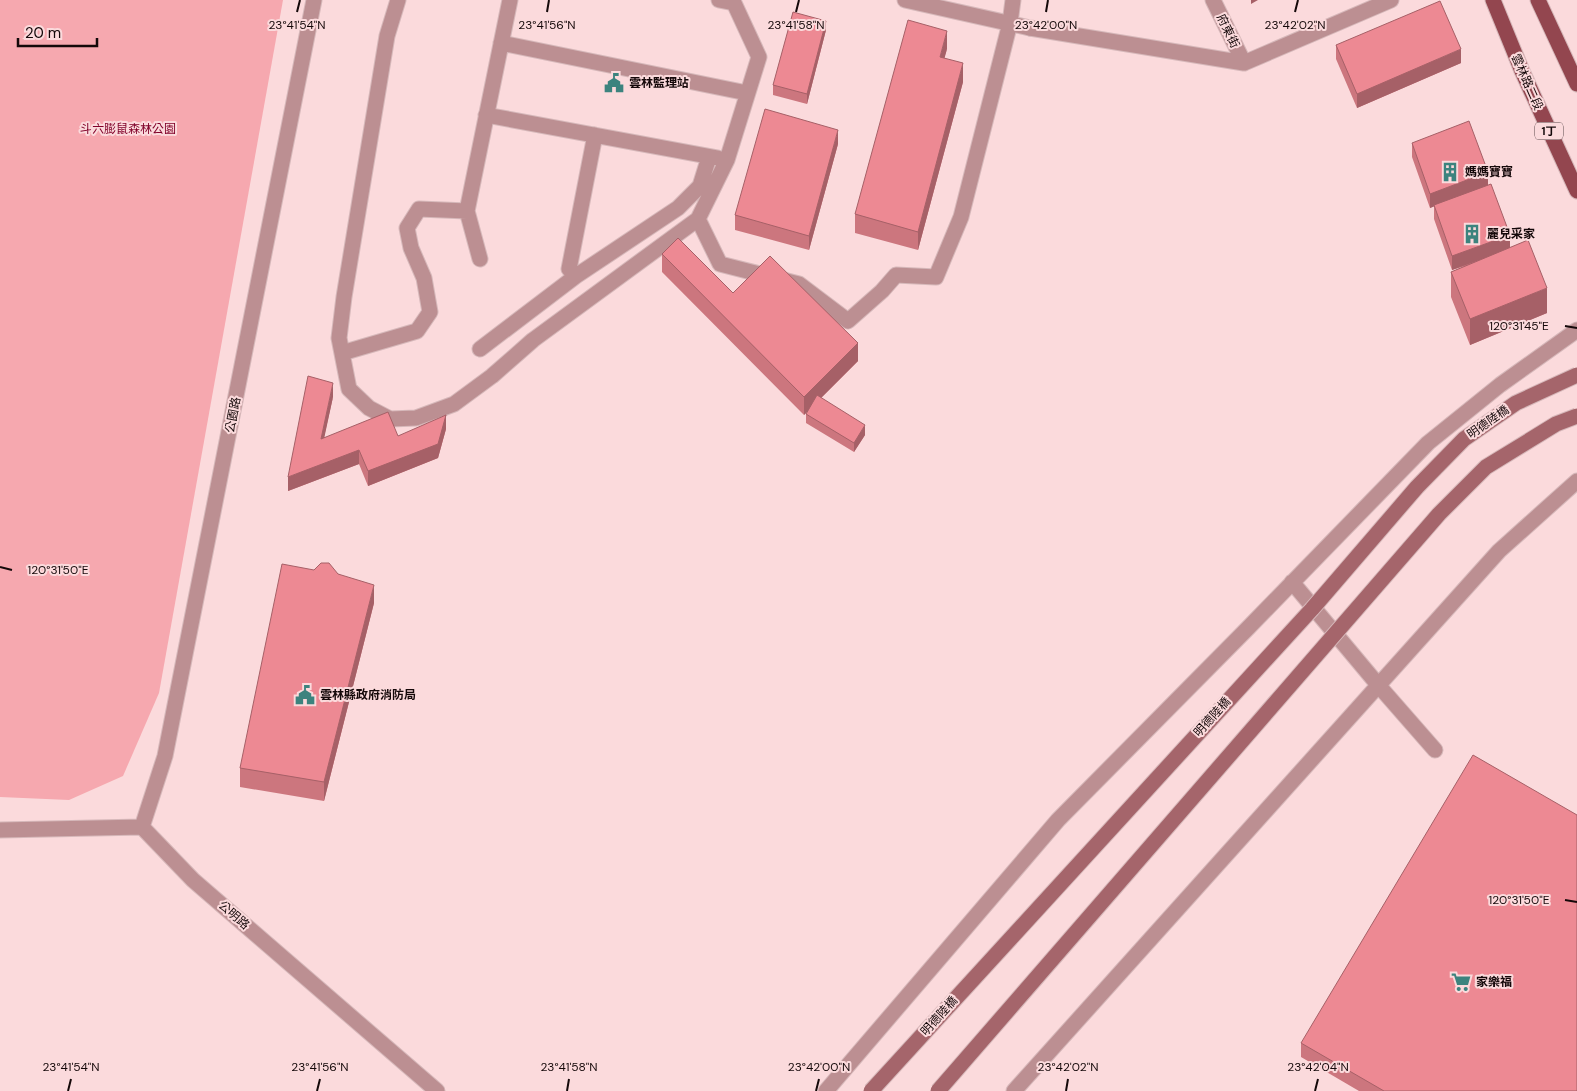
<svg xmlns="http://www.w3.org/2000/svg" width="1577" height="1091" font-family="'DM Sans','Noto Sans TC',sans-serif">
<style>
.green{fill:#f6a8af}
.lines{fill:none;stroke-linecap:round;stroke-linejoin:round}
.lane-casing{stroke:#d6b8ba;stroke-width:17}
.street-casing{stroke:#d6b8ba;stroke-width:17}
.primary-casing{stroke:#d6b8ba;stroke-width:17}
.lane{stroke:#bc8f92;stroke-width:15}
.street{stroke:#bc8f92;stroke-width:15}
.primary{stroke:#93464f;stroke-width:15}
.secondary-bridge-casing{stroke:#d6b8ba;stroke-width:17;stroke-linecap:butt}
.secondary-bridge{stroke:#a5656b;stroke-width:15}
.wall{fill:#cc767e}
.shaded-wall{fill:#a66067}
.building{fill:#ed8993;stroke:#a66067}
.ticks{fill:none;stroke:#140809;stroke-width:2}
.labels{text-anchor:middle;stroke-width:4;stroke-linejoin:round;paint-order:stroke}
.shield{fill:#fbdadc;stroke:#594748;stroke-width:1}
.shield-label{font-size:11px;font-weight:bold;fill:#140809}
.street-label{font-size:12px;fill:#140809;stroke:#fbdadc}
.poi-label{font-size:12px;font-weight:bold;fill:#140809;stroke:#fbdadc;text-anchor:start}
.park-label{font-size:12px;fill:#800029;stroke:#fbdadc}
.ticks-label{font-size:12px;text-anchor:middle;fill:#140809;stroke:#fbdadc;stroke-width:4;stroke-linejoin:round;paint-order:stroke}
</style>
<rect width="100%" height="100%" fill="#fbdadc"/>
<path class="green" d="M0,0H283L159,693L123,776L69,800L0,797Z"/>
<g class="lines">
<defs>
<path id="lane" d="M398,0L387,36L344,297L339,338L349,389L369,408L390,419L416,418L454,404L492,376L533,340L698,219L727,160L759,57L734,3L719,0
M905,0L1030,28
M501,43L747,93
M486,115L718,158
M698,219L720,264L799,284L848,321L882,291L896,275L936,277L961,217L1010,23L1013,0
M480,259L467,211L510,0
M576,276L569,269L595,135
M480,349L576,276L678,208L700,186L709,157
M342,353L417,331L430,312L424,278L411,248L407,228L419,209L467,211
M1292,582L1379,686L1435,750
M826,1091L1058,820L1248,628L1428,443L1500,385L1577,330
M1014,1091L1499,551L1577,481"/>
<path id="street" d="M1213,0L1244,63
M1030,28L1244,63L1391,0
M142,827L165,756L314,0
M0,830L142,827L193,880L437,1091"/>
<path id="primary" d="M1493,0L1522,71L1577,191
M1538,0L1577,84"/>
</defs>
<use href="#lane" class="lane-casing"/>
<use href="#street" class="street-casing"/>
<use href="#primary" class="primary-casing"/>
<use href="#lane" class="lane"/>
<use href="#street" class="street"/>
<use href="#primary" class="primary"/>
<defs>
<path id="secondary-bridge" d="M871,1091L1312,609L1417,487L1464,439L1516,403L1577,375
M938,1091L1439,514L1486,467L1556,424L1577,416"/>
</defs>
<use href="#secondary-bridge" class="secondary-bridge-casing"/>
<use href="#secondary-bridge" class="secondary-bridge"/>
</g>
<path class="wall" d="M826,30L807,104L773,95V85Z
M1336,45L1461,63L1357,108L1336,59Z
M947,49L944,58L963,82L918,250L855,233V214Z
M1412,143L1488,186L1510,248L1547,313L1470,345L1451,297V272L1465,266L1452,270L1434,219V206L1430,208L1412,157Z
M838,144L809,250L735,230V215Z
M662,254L858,361L821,398L865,435L854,452L806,423V414L808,411L804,415L662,272Z
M333,397L324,437L398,436L446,429L438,458L368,486L359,464L288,491Z
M338,574L374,603L324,801L240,787V768Z
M1301,1043L1577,1091H1359L1301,1057Z"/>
<path class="shaded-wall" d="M1251,0H1258L1251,4Z
M826,21V30L807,104V94Z
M947,31V49L940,75V57Z
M1461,49V63L1357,108V94Z
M963,63V82L918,250V232Z
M838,130V144L809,250V236Z
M1488,172V186L1430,208V194Z
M1510,235V249L1452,270V256Z
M1547,288V313L1470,345V319Z
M858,343V361L804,415V397Z
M333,383V397L321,453V439Z
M446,415V429L438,458L368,486V471Z
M865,425V435L854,452V443Z
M359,450V464L288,491V477Z
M374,585V603L324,801V782Z"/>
<path class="building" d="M1440,1L1461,49L1357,94L1336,45Z
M793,12L826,21L807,94L773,85Z
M908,20L947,31L940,57L963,63L918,232L855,214Z
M765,109L838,130L809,236L735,215Z
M1469,121L1488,172L1430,194L1412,143Z
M1491,184L1510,235L1452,256L1434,205Z
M678,238L733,293L770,256L858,343L804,397L662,254Z
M1528,240L1547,288L1470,319L1451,272Z
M308,376L333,383L321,439L388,412L398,436L446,415L438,444L368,471L359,450L288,477Z
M817,395L865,425L854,443L806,414Z
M321,563H329L338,574L374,585L324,782L240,768L282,564L314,570Z
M1473,755L1577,815V1091H1384L1301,1043Z"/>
<path class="ticks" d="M297,12L300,0M547,12L549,0M796,12L799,0M1046,12L1048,0M1295,12L1298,0M1565,326L1577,328M0,567L12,570M1565,900L1577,902M68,1091L71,1079M317,1091L320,1079M567,1091L569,1079M816,1091L819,1079M1066,1091L1068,1079M1315,1091L1318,1079"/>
<defs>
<symbol id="civic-bare" viewBox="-9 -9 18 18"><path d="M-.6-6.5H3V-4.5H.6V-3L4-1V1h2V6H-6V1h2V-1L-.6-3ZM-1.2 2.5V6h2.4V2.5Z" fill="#3c837e" stroke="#fbdadc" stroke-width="2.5" paint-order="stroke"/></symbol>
<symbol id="building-bare" viewBox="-9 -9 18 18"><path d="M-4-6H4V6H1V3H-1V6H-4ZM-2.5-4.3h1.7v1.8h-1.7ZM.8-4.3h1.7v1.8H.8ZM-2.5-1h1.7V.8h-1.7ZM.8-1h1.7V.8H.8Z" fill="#3c837e" stroke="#fbdadc" stroke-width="2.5" paint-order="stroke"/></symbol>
<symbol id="supermarket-bare" viewBox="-9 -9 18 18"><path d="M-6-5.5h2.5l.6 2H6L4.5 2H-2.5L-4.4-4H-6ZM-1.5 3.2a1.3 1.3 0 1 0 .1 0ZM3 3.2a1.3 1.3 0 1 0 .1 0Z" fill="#3c837e" stroke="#fbdadc" stroke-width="2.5" paint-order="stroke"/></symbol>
</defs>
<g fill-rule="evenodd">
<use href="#civic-bare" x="600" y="69" width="28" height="28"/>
<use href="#building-bare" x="1436" y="158" width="28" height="28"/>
<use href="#building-bare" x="1458" y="220" width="28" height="28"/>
<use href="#civic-bare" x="291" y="681" width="28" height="28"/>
<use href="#supermarket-bare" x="1447" y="968" width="28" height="28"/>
</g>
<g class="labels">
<rect class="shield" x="1535" y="122.5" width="28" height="17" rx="4"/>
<g class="shield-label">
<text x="1549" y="135">1丁</text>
</g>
<g class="street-label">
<text transform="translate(1228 31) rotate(64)" y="4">府東街</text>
<text transform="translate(1527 82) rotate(66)" y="4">雲林路二段</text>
<text transform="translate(233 415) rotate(-79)" y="4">公園路</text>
<text transform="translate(1488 422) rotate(-35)" y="4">明德陸橋</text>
<text transform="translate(1212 717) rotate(-48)" y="4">明德陸橋</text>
<text transform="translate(234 915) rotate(41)" y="4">公明路</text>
<text transform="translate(939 1016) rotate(-48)" y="4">明德陸橋</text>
</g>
<g class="poi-label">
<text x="629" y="87">雲林監理站</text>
<text x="1465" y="176">媽媽寶寶</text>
<text x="1487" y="238">麗兒采家</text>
<text x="320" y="699">雲林縣政府消防局</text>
<text x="1476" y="986">家樂福</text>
</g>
<g class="park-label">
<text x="128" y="133">斗六膨鼠森林公園</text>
</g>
</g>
<g class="ticks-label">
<text x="297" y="29">23°41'54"N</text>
<text x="547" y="29">23°41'56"N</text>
<text x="796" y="29">23°41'58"N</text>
<text x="1046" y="29">23°42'00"N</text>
<text x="1295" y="29">23°42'02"N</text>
<text x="1519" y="330">120°31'45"E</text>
<text x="58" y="574">120°31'50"E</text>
<text x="1519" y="904">120°31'50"E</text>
<text x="71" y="1071">23°41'54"N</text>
<text x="320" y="1071">23°41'56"N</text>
<text x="569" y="1071">23°41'58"N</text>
<text x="819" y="1071">23°42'00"N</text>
<text x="1068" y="1071">23°42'02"N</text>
<text x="1318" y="1071">23°42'04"N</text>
</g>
<path d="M18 38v8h79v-8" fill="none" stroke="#140809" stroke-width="2.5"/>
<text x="25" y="38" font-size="15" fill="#140809" stroke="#fbdadc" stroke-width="4" paint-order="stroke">20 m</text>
</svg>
